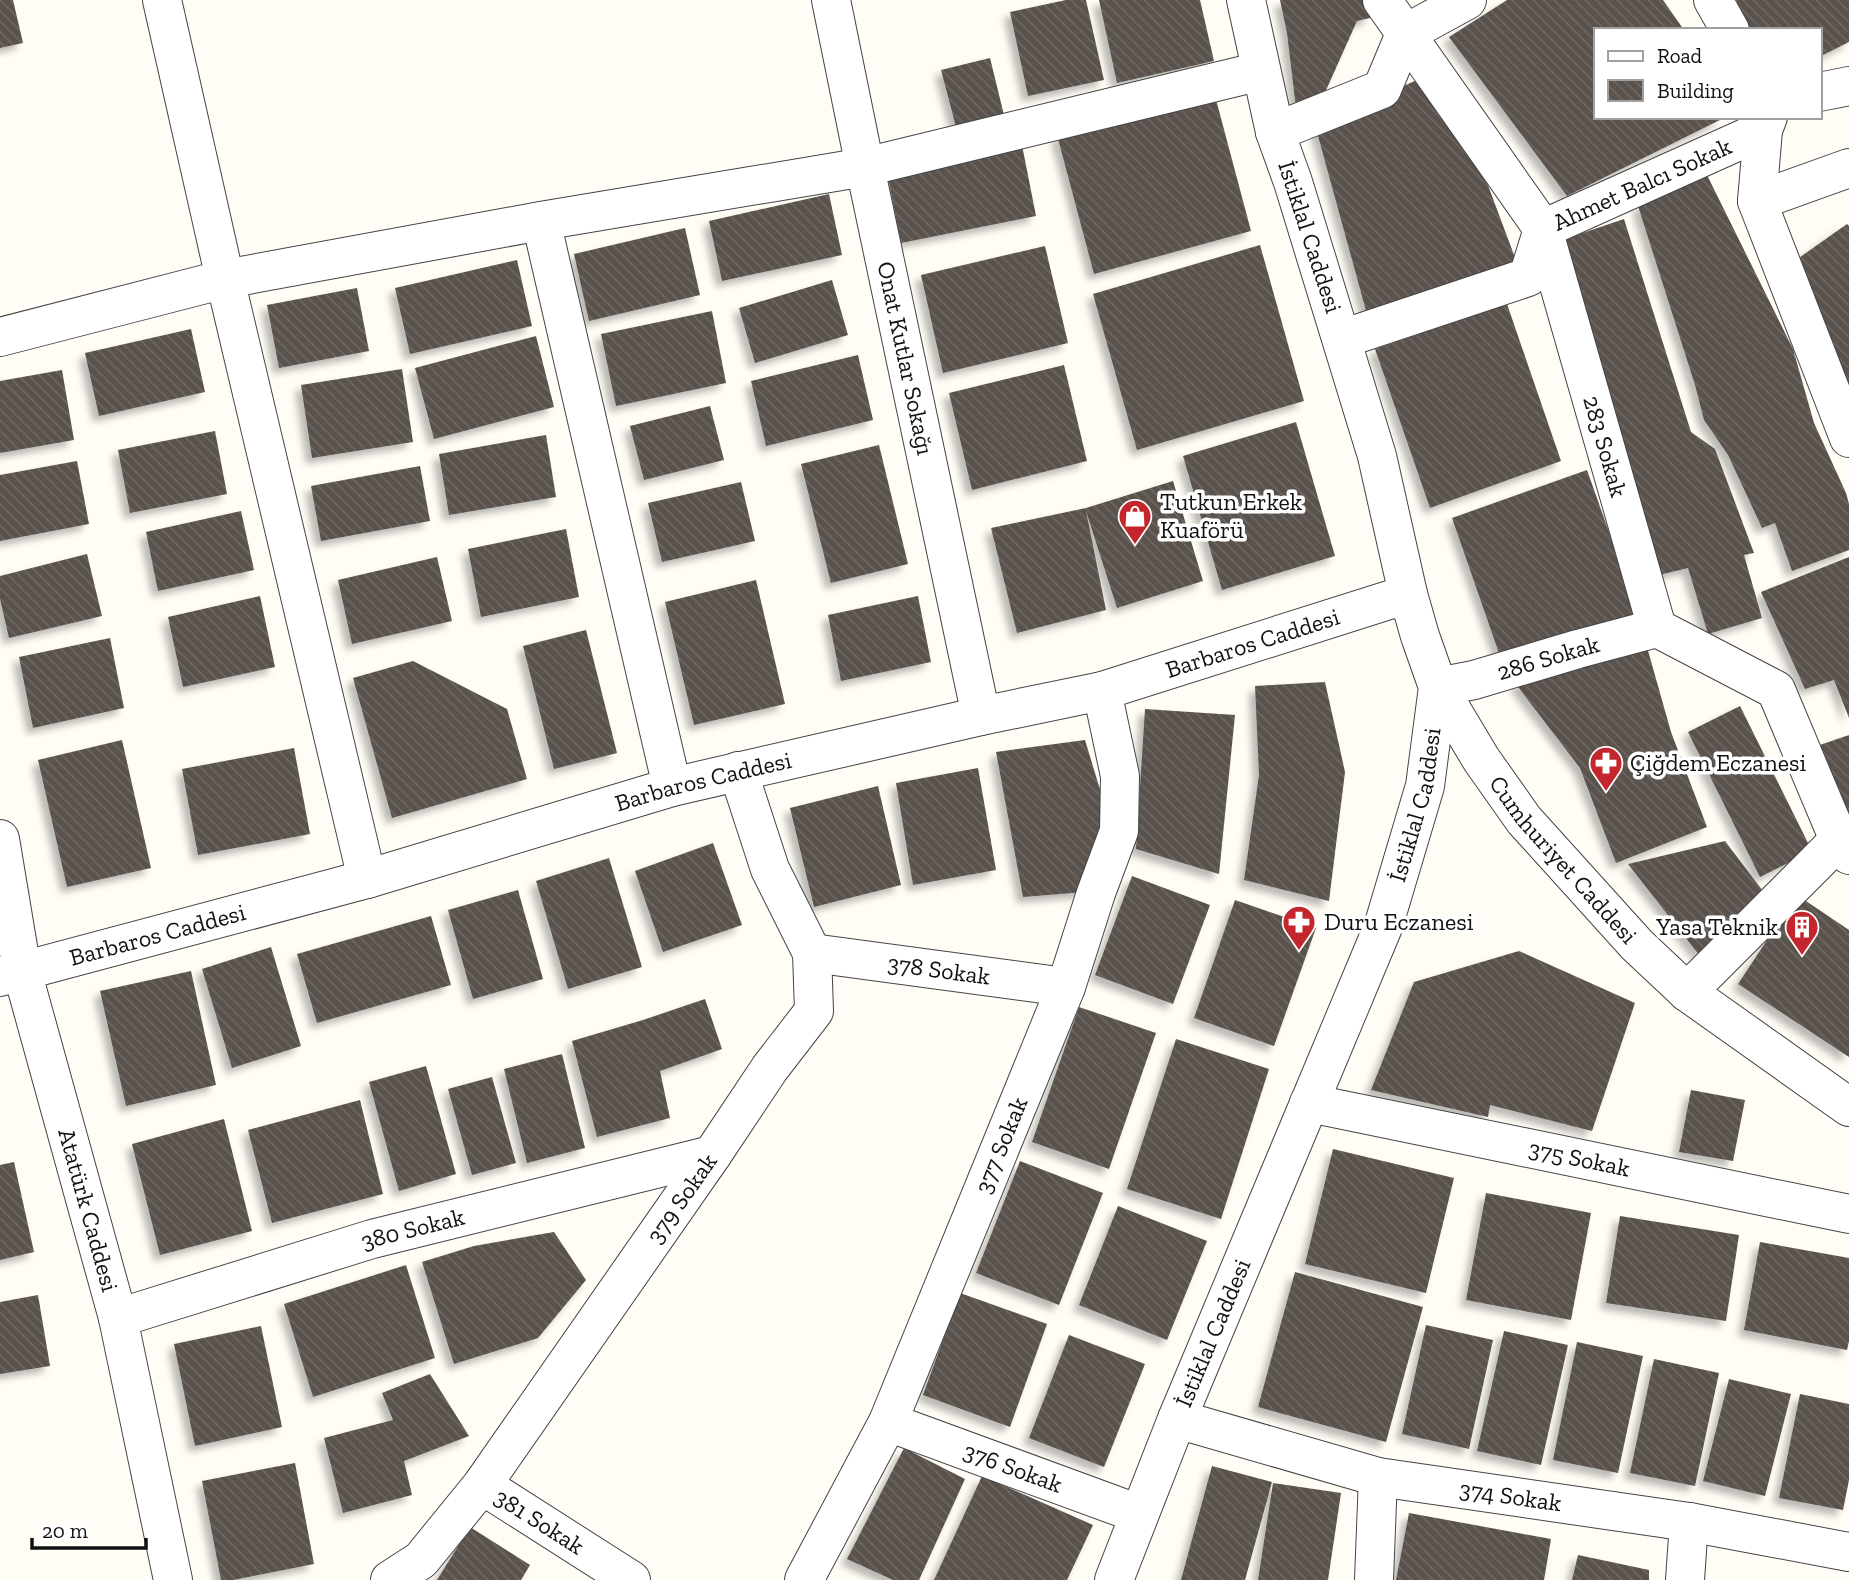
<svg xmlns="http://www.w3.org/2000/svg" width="1849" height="1580" font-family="'Zilla Slab',serif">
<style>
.building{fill:url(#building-back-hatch);filter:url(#shadow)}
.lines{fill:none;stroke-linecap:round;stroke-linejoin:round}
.minor-casing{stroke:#444;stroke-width:40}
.tertiary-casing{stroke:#444;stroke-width:40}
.minor{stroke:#fff;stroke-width:38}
.tertiary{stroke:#fff;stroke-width:38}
.labels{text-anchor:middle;stroke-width:7;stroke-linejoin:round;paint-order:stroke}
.street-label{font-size:24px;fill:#111;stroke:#fff}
.poi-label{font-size:24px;fill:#111;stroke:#fff;text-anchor:start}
</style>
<defs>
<pattern id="building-back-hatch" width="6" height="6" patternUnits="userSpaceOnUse" patternTransform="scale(1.75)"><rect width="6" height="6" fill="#5a524d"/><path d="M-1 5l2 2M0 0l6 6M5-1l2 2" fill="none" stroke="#6d6662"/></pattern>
<filter id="shadow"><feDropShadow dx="-6" dy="6" stdDeviation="3.5" flood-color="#0004"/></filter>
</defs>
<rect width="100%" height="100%" fill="#fffdf5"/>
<path class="building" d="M0,0H13L23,43L0,48Z
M1066,0H1086L1104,80L1028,96L1010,12Z
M1099,0H1200L1214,61L1117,83Z
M1280,0H1369L1370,18L1357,21L1323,97L1296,108L1287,33Z
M1507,0H1663L1684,30H1595V117H1726L1567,196L1449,37Z
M1736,0H1849V42L1819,57V30H1754L1749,26Z
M990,58L1004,115L956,127L941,70Z
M1417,80L1480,164L1517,263L1368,318L1315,125Z
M1214,92L1251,231L1094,274L1057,135Z
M1022,145L1036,216L901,243L887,172Z
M1705,171L1793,349L1814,423L1846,493L1849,504V550L1792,571L1775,523L1762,528L1728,455L1704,420L1695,385L1638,206Z
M829,194L842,255L722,281L709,221Z
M1624,219L1691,432L1715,449L1754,553L1744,555L1762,618L1708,634L1688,568L1655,576L1562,240Z
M1847,224L1849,226V388L1796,260Z
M685,228L700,295L589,321L574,254Z
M1260,245L1304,401L1137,450L1093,294Z
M1045,246L1068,343L943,373L921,275Z
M517,260L532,326L410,354L395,288Z
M832,280L848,335L755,363L739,308Z
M357,288L369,351L279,368L267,305Z
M1507,304L1561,461L1430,508L1375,349Z
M712,311L726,383L616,406L601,334Z
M191,329L205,392L99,416L85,353Z
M536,336L554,407L434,439L415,368Z
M858,355L873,420L766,446L751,381Z
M1064,365L1087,461L972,490L949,393Z
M402,369L413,442L312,458L301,385Z
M62,370L74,440L0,453V381Z
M710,406L724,460L644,480L630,426Z
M1296,422L1335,556L1222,590L1183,456Z
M215,431L227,494L130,513L118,450Z
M546,435L556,497L449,515L439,454Z
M879,445L908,564L831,583L801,464Z
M77,461L89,524L0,541V475Z
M420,466L430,521L321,541L311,486Z
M1587,470L1638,614L1502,662L1452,518Z
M1173,481L1203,581L1117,608L1086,511L1106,610L1017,633L991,528L1086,508Z
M741,482L755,541L662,562L648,503Z
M241,511L254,570L158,591L146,532Z
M566,529L579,597L481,617L468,549Z
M87,554L102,616L9,638L0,599V576Z
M437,557L452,621L352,644L338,580Z
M1849,557V718L1834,680L1805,689L1761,592Z
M756,580L785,704L694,725L665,602Z
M260,596L275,667L183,687L168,617Z
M918,596L931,662L841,681L828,615Z
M586,630L617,753L554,769L523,646Z
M110,638L124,708L33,728L19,657Z
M1645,640L1671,732L1707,827L1616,863L1580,768L1515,683Z
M413,661L507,709L527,779L392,818L353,678Z
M1325,682L1345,772L1329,901L1244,880L1259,775L1255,686Z
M1740,706L1812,851L1760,877L1688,732Z
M1145,709L1235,715L1219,874L1136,849Z
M1849,735V816L1817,746Z
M122,740L151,868L67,887L38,760Z
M1085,740L1105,806L1085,892L1023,897L996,752Z
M294,748L310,834L198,855L182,769Z
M978,768L996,870L913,885L896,783Z
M878,786L901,885L814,907L790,808Z
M1725,841L1769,899L1699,955L1628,864Z
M713,843L742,925L663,952L635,871Z
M609,858L642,967L568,989L536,881Z
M1132,876L1210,905L1173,1004L1095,975Z
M518,890L543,979L473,999L448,910Z
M1797,895L1849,930V1057L1738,984Z
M1235,900L1316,928L1274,1046L1194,1018Z
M431,916L451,985L317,1023L297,954Z
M271,947L301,1046L232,1068L202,969Z
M1519,951L1635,1003L1592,1131L1490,1105L1488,1117L1371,1090L1414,982Z
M191,971L216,1085L126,1106L100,991Z
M705,999L722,1049L660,1071L670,1118L597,1137L572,1041L643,1020Z
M1079,1007L1156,1033L1109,1169L1032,1142Z
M1176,1039L1269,1069L1221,1219L1127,1189Z
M562,1054L585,1148L527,1163L504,1069Z
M426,1066L456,1174L399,1191L369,1082Z
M492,1077L516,1163L472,1175L448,1089Z
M1691,1090L1745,1100L1733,1161L1679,1152Z
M360,1100L383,1194L272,1223L248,1130Z
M224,1119L252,1231L160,1255L132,1144Z
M1333,1149L1454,1178L1426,1293L1305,1264Z
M1020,1161L1103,1193L1059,1305L976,1273Z
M14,1162L34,1252L0,1260V1165Z
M1486,1193L1591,1213L1571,1320L1466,1300Z
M1118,1206L1207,1241L1167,1340L1079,1305Z
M1620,1216L1739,1235L1726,1321L1606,1303Z
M554,1232L586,1280L538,1338L454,1364L422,1262L474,1246Z
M1760,1242L1849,1258V1341L1847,1350L1744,1330Z
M406,1265L435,1358L313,1397L284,1304Z
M1295,1272L1423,1307L1386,1442L1258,1407Z
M960,1293L1047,1324L1010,1427L923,1395Z
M38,1295L50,1366L0,1374V1302Z
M1426,1325L1493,1340L1469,1449L1402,1434Z
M261,1326L282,1427L195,1446L174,1344Z
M1504,1331L1568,1345L1541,1465L1477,1451Z
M1069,1335L1145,1364L1104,1467L1029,1438Z
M1577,1342L1643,1356L1618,1473L1553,1460Z
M1654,1359L1719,1373L1695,1486L1630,1473Z
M430,1374L469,1436L404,1461L412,1495L343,1513L324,1438L393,1420L382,1393Z
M1729,1379L1791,1394L1765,1496L1703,1481Z
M1800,1394L1849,1404V1480L1843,1510L1779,1498Z
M904,1448L965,1479L919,1580H893L847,1559Z
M295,1463L314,1564L233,1580H221L202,1481Z
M1212,1466L1272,1482L1245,1580H1181Z
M982,1476L1093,1525L1067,1580H934Z
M1273,1483L1341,1493L1328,1580H1258Z
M1409,1513L1551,1539L1544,1580H1396Z
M470,1527L530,1565L521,1580H437Z
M1578,1555L1649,1570V1580H1572Z"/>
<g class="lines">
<defs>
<g id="minor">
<path d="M162,0L225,279L367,879"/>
<path id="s1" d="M831,0L865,167L981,716"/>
<path id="s2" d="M1382,0L1543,229L1657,628L1776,690L1839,840L1849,855"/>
<path d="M1713,0L1730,30"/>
<path d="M1819,92L1849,86"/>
<path d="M1763,130L1757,201L1849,438"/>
<path d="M1275,132L1382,89L1405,34L1467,0"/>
<path d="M1757,201L1849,168"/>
<path d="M541,221L672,787"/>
<path d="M0,337L225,279L541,221L865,167L1261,71"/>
<path id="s3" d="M1342,339L1528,277L1543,229L1763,130L1768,117"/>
<path id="s4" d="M1438,687L1474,680L1578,649L1657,628"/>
<path id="s5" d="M812,953L1066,987"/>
<path d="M1687,992L1839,840"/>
<path id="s6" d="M1309,1103L1849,1214"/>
<path id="s7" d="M118,1318L372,1239L712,1155"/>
<path id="s8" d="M1177,1419L1378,1477L1689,1522L1849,1552"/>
<path id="s9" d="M888,1422L1139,1514"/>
<path id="s10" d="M482,1485L631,1580"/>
<path id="s11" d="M390,1580L421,1560L482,1485L712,1155L770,1068L814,1011L812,953L770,869L738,771"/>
<path id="s12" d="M804,1580L888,1422L1066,987L1096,893L1119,831L1120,776L1102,691"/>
<path d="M1374,1580L1378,1477"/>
<path d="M1685,1580L1689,1522"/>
</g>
<g id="tertiary">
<path id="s13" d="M1438,687L1481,759L1524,820L1637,945L1687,992L1849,1107"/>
<path id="s14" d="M0,839L22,971L118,1318L173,1580"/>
<path id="s15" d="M0,977L367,879L672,787L981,716L1102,691L1408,594"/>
<path id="s16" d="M1114,1580L1177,1419L1383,927L1425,786L1438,687L1420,636L1408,594L1377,456L1293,182L1275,132L1246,0"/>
</g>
</defs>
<use href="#minor" class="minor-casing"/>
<use href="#tertiary" class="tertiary-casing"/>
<use href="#minor" class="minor"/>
<use href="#tertiary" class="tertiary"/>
</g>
<defs>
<symbol id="shop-pin" viewBox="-11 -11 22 30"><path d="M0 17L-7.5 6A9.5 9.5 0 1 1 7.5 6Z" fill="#c4262e" stroke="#fff"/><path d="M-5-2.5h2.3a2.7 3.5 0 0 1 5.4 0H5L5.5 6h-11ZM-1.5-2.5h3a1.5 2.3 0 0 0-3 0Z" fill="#fff"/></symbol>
<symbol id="pharmacy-pin" viewBox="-11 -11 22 30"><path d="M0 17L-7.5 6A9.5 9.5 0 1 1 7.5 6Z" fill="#c4262e" stroke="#fff"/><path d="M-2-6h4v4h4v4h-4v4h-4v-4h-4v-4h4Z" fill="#fff"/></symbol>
<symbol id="building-pin" viewBox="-11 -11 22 30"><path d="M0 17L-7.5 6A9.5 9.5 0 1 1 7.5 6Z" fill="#c4262e" stroke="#fff"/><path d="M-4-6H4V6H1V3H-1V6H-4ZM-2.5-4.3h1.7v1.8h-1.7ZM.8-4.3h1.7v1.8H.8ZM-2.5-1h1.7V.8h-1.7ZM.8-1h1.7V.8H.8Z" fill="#fff"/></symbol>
</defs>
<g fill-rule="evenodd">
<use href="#shop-pin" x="1116" y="497" width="38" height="52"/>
<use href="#pharmacy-pin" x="1587" y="744" width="38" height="52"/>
<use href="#pharmacy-pin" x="1280" y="903" width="38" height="52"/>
<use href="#building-pin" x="1783" y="908" width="38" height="52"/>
</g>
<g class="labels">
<g class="street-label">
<text dy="8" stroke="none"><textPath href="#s3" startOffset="355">Ahmet Balcı Sokak</textPath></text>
<text transform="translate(1310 237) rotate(72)" y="8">İstiklal Caddesi</text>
<text dy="8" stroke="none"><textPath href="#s1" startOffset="366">Onat Kutlar Sokağı</textPath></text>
<text dy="8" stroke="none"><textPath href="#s2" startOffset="506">283 Sokak</textPath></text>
<text dy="8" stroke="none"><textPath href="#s15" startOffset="1297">Barbaros Caddesi</textPath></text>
<text dy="8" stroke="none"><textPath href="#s4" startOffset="114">286 Sokak</textPath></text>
<text dy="8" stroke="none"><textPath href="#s15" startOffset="730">Barbaros Caddesi</textPath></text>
<text dy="8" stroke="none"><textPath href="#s16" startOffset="833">İstiklal Caddesi</textPath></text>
<text dy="8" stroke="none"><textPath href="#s13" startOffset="214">Cumhuriyet Caddesi</textPath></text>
<text dy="8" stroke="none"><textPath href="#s15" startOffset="163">Barbaros Caddesi</textPath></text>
<text dy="8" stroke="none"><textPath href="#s5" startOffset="128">378 Sokak</textPath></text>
<text dy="8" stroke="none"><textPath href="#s12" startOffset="478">377 Sokak</textPath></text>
<text dy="8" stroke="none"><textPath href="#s6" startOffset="276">375 Sokak</textPath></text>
<text dy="8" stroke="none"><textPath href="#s11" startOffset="483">379 Sokak</textPath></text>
<text dy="8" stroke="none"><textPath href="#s14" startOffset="382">Atatürk Caddesi</textPath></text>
<text dy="8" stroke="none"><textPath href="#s7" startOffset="308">380 Sokak</textPath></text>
<text dy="8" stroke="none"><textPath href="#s16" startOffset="266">İstiklal Caddesi</textPath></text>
<text dy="8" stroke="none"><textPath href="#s9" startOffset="133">376 Sokak</textPath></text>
<text dy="8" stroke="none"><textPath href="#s8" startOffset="343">374 Sokak</textPath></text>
<text dy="8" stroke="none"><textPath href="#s10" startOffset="68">381 Sokak</textPath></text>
</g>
<g class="poi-label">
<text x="1160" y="510">Tutkun Erkek<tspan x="1160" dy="28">Kuaförü</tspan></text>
<text x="1630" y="771">Çiğdem Eczanesi</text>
<text x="1324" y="930">Duru Eczanesi</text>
<text x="1778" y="935" text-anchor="end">Yasa Teknik</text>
</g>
</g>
<rect x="1594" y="28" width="228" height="91" fill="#ffffff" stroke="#a0a0a0" stroke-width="2"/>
<rect x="1608" y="51" width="35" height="10" fill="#ffffff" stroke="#a0a0a0" stroke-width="2"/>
<text x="1657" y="63" font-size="21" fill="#111111">Road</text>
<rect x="1608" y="80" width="35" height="21" fill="url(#building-back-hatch)" stroke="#a0a0a0" stroke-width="2"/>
<text x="1657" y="98" font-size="21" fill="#111111">Building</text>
<path d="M32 1538v10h114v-10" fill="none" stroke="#111111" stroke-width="3.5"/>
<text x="42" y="1538" font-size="21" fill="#111111" stroke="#ffffff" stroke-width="5" paint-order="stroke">20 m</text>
</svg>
